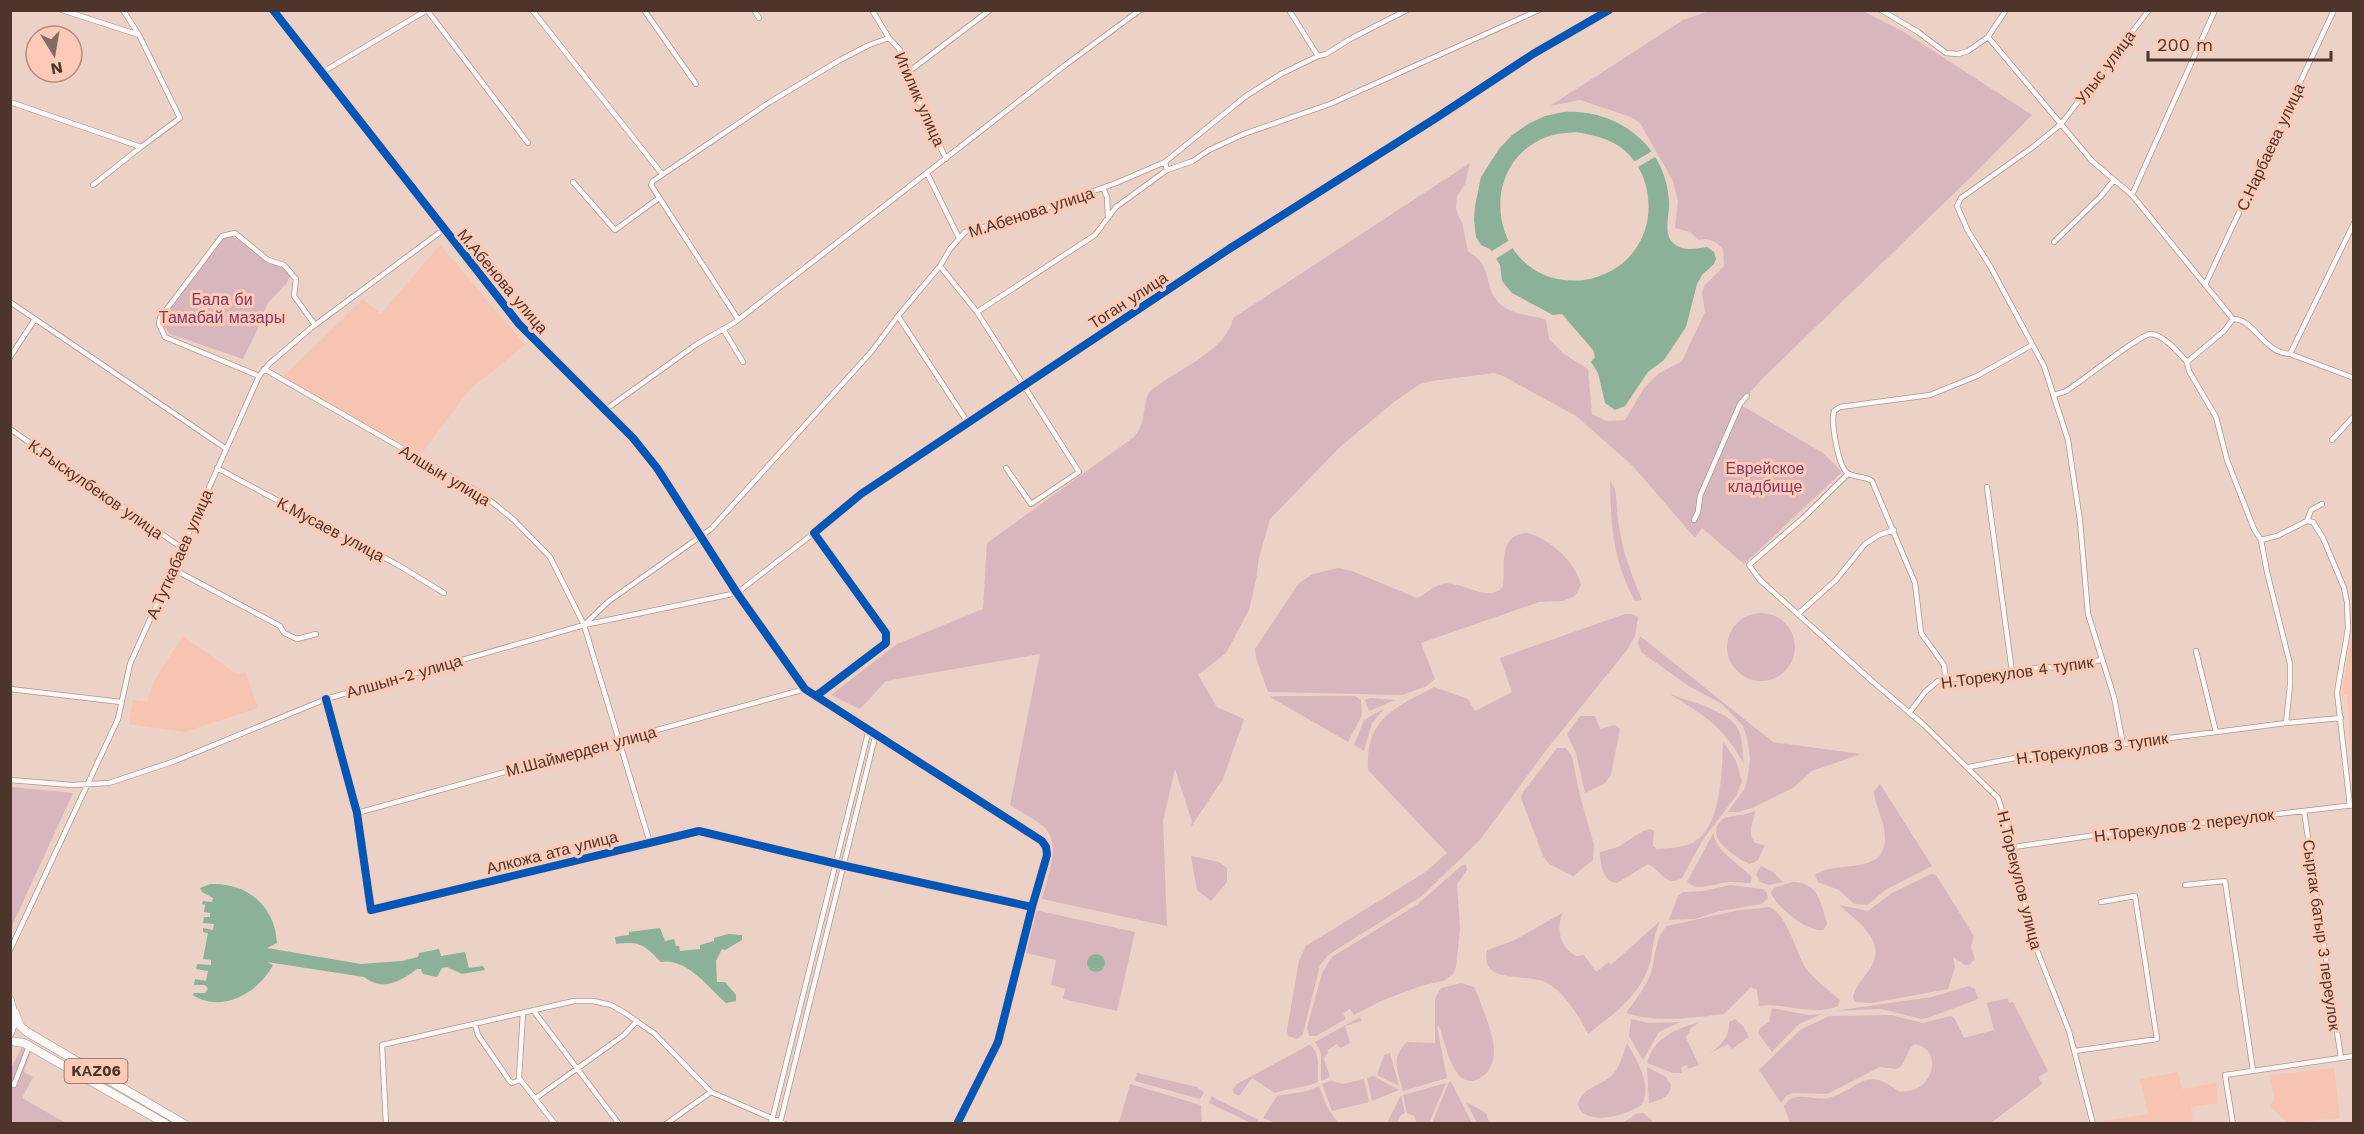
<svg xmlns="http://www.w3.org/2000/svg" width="2364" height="1134" font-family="'Work Sans',sans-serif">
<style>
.built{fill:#f6c4b0}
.green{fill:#d8b6be}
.water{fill:#8bb298;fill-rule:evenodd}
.pier{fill:#ecd1c6}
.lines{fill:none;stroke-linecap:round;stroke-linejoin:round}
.minor-casing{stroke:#ac968d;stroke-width:6}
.primary-casing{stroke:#ac968d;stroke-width:9}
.minor{stroke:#fcf8f6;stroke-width:4.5}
.primary{stroke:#fcf8f6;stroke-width:8}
.cycleway-casing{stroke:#fccab6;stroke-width:11}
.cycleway{stroke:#0057b8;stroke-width:8}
.labels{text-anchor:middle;stroke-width:6;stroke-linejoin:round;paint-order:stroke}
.shield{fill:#fccab6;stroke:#826255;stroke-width:1.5}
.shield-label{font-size:15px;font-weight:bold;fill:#4d352b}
.street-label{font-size:16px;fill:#4d352b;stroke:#fccab6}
.park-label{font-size:16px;fill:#813b69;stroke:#fccab6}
</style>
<rect width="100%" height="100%" fill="#ecd1c6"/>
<path class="built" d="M440,245L525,345L470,389L421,454L283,377L363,299L381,314Z
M2353,626L2354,765H2352L2347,695H2342Z
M183,636L238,675L245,671L258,708L184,732L129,724L133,700L147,702L153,682Z
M2334,1068L2340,1118L2288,1123L2270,1106L2274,1099L2270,1075Z
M2178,1072L2182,1089L2216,1083L2218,1103L2191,1107L2193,1123H2104L2103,1121L2148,1114L2140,1079Z"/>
<path class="green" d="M1709,11H1863L1904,32L2032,115L1972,176L1762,379L1740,404L1700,496L1701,500L1741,405L1823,453L1842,472L1744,564L1702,528L1695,538L1633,466L1576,416L1503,376L1494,373L1432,381L1420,384L1394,402L1341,446L1270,519L1258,562L1257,575L1249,610L1226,653L1198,675L1217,707L1244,719L1223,779L1191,827L1192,822L1175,769L1163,821L1167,926L1042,899C1047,877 1063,843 1043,826C1033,818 1021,812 1010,805L1040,654L886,681L860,709L831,695L897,644L983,609L987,543L1134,437C1148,420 1141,410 1149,392C1172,372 1228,351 1233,318L1470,163L1465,184L1457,196L1456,208L1459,218L1462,222L1468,251C1471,254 1476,256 1479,260C1493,275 1483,301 1514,312C1524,316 1536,316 1546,320L1549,339L1564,354L1588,369L1592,414L1606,421L1625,420L1644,388L1658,374L1682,361L1705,312L1702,293L1704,286L1724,266L1723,249C1716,242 1709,237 1699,240L1690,232L1675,228L1678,201L1673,181L1640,123L1631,117L1580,100L1550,106L1683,20Z
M224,235C240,236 252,252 266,260C275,266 283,266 291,274L286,284L267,304L261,322L243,359L170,334L162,324L166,312L196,276L210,252Z
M1610,481C1617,489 1616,497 1617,508C1620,546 1628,565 1642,600L1635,601C1613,561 1611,527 1610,481Z
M1527,533C1549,538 1576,562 1581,585L1575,596L1563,601L1539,602L1421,643L1435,679L1425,687L1402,695L1268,692L1256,658L1255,649L1299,583L1313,574L1338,568L1352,571L1417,598C1427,594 1432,586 1443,584C1461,580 1490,605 1503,586C1506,565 1497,535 1527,533Z
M1727 647a34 34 0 1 1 68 0a34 34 0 1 1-68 0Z
M1625,614H1632L1638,617L1635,636L1627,650L1547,749L1479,841L1422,896L1328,955L1320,965L1303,1034L1297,1039L1288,1036L1287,1030L1299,961L1306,946L1424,873L1447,853L1368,770C1365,718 1395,708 1434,687L1468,699L1475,711L1512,692L1500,658Z
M1640,636L1773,742L1861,754L1812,771L1793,788L1752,808L1738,812H1728L1745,788L1748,775L1750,758L1747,738L1743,726L1722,704L1687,685L1641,652L1638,643Z
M1670,694C1688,701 1726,710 1737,727C1743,737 1742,752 1744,764C1723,726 1705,716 1670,694Z
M1276,696H1355L1361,700L1362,715L1348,742L1270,697Z
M1370,698L1395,700L1369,711L1365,700Z
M1385,708L1372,723L1364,751L1354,745L1364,720Z
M1580,716H1595L1600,729L1615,725L1620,729L1611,775L1604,784L1585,793L1576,753L1567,734Z
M1723,741L1736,761L1742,782L1736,796L1702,841L1682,878C1666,888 1661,870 1648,864L1617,883C1603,882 1600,864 1600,852L1618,847L1643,831L1650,829L1654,831L1653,846L1657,849C1669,848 1683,848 1694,842C1722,826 1722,770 1723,741Z
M1557,748H1566L1572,757L1580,796L1594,845L1593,860L1573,876L1549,864L1543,856L1521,798L1523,792Z
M1880,784L1932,866L1887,889L1867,905L1854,904L1839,890L1818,882L1815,875C1836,859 1886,877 1885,837C1885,821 1875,807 1874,791Z
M11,787L73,793L11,928L10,787Z
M1755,811C1754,824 1746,831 1755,843L1765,845L1758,860L1750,864C1737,859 1701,836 1723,819C1728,815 1745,816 1755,811Z
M1714,832C1712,848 1740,865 1751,876L1752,879L1750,883C1743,883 1737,882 1730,882C1716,882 1699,893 1687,882Z
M1191,856L1219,862L1227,868V882L1211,901L1197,890Z
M1466,864L1467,870L1457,884L1460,929L1456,967L1453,974L1443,981L1424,985L1383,1000L1354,1015L1350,1009L1343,1013L1346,1019L1316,1036H1309L1307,1028L1322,973L1332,957L1418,904L1461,866Z
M1761,866L1773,872L1783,882L1768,885L1760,882L1756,874Z
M1931,874L1936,875L1974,936L1971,947L1975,959L1969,965H1965L1953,957L1955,967L1948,989L1872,1003L1855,1002L1853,997C1856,985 1863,979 1870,969C1888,941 1858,922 1839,905L1868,911L1892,893Z
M1793,882C1817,883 1820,899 1826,920L1827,924L1823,930C1809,933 1774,906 1771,892L1774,888Z
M1730,885L1763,889L1767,893L1768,898L1762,904L1720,911L1695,919L1669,920L1678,896L1683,892L1703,891Z
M1769,907C1786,912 1796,952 1805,967C1814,980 1828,989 1840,1000L1838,1006C1812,1017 1786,1002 1759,1006L1757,990L1751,987L1724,1014C1691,1018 1658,1023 1626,1013C1634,1002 1644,989 1650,976C1656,960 1654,938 1667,926L1735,911Z
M1035,910L1135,932L1117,1011L1063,999L1065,989L1051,985L1056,960L1026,953Z
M1562,913C1557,930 1559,947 1576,956L1584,955L1596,972L1609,962L1611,965L1660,921C1653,936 1653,951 1649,966C1639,997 1612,1015 1588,1034C1579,1016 1565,993 1547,983C1528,972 1479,986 1487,950L1513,941Z
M1461,983L1474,987L1477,993C1483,1011 1494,1033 1494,1052C1494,1061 1490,1071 1483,1076C1454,1098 1445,1041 1439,1026L1437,1027L1447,1078L1403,1091C1398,1070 1390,1059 1407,1042L1435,1043V998L1441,988Z
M1969,986L1975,989L1978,999L1928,1018L1921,1019L1881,1009L1834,1011L1932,997Z
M2008,998L2009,1003L2013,1002L2048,1071L2039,1077L2040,1081L2043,1083L1991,1123H1790L1784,1106C1793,1089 1813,1101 1828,1098C1858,1091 1864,1064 1898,1091C1932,1097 1946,1050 1915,1044C1905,1050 1907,1064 1897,1069L1880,1067L1827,1094L1792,1093L1786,1096L1781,1103L1759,1070L1800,1030L1829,1016L1891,1015L1923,1023L1951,1016L1955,1019L1964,1038L1994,1030L1987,1003Z
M1772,1008L1808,1015L1822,1014L1799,1024L1772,1052L1758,1033L1760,1028L1769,1022Z
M1360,1017L1362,1021L1345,1026L1350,1043L1340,1048L1337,1044L1327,1050L1328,1052L1324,1059L1330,1077L1321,1081V1053L1315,1042Z
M1631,1019L1649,1023L1680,1022L1659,1032L1643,1060L1629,1036Z
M1735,1019L1743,1026L1749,1037L1732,1049L1728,1044L1710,1053C1721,1045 1730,1037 1729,1022Z
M1700,1022L1691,1028L1686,1038L1699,1065L1688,1069L1687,1065L1681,1067L1682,1073H1673L1647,1063C1653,1038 1677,1028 1700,1022Z
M1627,1043C1637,1061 1651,1082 1643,1103C1631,1115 1584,1128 1578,1105C1581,1086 1602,1087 1613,1074C1621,1066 1623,1053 1627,1043Z
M1309,1045C1321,1050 1317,1070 1318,1082C1304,1088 1289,1088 1275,1093L1252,1078L1239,1096L1234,1093L1233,1089L1237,1084Z
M22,1047L31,1052L24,1072L33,1077L22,1098L66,1123L11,1124V1068Z
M1390,1053L1399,1086L1377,1075L1384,1055Z
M1647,1067L1666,1077L1671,1085C1670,1098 1660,1100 1649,1103Z
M1137,1073L1197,1087L1204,1092L1200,1099L1135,1081Z
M1373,1076L1399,1090L1372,1101L1367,1078Z
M1364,1079L1369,1102L1332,1111L1322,1084L1331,1081L1343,1084Z
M1449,1082H1451L1472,1123H1432Z
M1446,1083L1429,1123H1417L1414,1116L1407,1113L1403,1095Z
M1130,1084L1201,1105L1202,1123H1119Z
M1319,1086L1327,1107L1338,1123H1275L1263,1118L1277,1096L1307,1091Z
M1401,1095L1405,1113L1400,1116L1397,1123H1387Z
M1212,1096L1216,1099L1259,1120L1256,1123H1251L1209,1103Z
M1466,1102L1486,1113L1489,1123H1477Z
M1643,1113L1653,1121L1649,1123H1623L1636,1114Z"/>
<path class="water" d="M1564,112C1617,109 1666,145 1669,201C1670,214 1663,231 1672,242C1682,252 1695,249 1707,247L1714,252L1716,259L1714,264L1702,275L1697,284L1686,327L1664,360L1648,372L1625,406L1615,410L1605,403L1598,373L1591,362L1595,357L1593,350L1562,314L1553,315L1512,293L1506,286L1502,281L1500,265L1490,249L1481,245L1476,237L1474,220L1475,206L1481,177L1499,149L1512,135L1528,124L1545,116ZM1576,132C1591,135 1605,137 1619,146C1652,169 1658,220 1634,251C1623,267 1603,277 1584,280C1490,290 1469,159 1553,135C1560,133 1569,133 1576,132Z
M210,884C247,882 275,906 277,943L267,948L361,964L402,961L418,957L419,953L439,949L441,956L465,952L469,968L483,966L485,970L462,974L447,967L442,968L437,977L423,974L421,969H417C401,981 383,992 364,977L267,962L273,965C259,992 222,1014 193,995L194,993H205L208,989L205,985H194L195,979L206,981L208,971L196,969L197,964L211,965V960L203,959L208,933L203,932V928L213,930L214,924L203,923L204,917H210V913L204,912L205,905L202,904L203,901L212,902L213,898L202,892L200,888Z
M660,928L665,941L674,939L676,946H679L680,951L700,949V945L714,941V938L728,934L742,935V940L725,950L722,949L716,961L717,982H725L736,995V1001L726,1003C709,988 686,957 661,962C644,945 641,941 616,944L615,937L629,935V932Z
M1087 963a9 9 0 1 1 18 0a9 9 0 1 1-18 0Z"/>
<path class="pier" d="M1654,150L1658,155L1635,169L1632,163Z
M1511,239L1516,246L1494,260L1489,253Z"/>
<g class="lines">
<defs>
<path id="minor" d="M62,10L139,35
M123,10L139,35L180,118L141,147
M273,10L519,324L633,438L657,468L737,593L805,689L1042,841L1046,847L1047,855L1032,907
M427,10L528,143
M532,10L662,174
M644,10L696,84
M754,10L759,18
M872,10L889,38L900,50L908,77L946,159
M1289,10L1318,56
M1881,10L1918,32L1946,53L1958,54L1968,51L1988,37L2092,161L2132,195L2233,319C2255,319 2263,353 2290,354L2354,378
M1988,37L2006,10
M321,73L427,10
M907,73L990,10
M10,102L141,147L93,185
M1167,170L1193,161L1209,150L1244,134L1330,104L1539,10
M927,173L959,238
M573,182L615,230L659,198
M1103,188L1107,197L1108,218
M2132,195L2215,10
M2054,242L2101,196L2114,180
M940,266L977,312L1079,472L1031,504L1006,468
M2205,285L2334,10
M10,302L225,448
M977,312L1095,235L1116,207L1167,170L1165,162
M898,316L968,423
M738,319L651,185L653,181L770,102L840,60L869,45L889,38
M2233,319L2224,331L2187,362L2189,371L2216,417L2227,460L2254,529L2261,540L2267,572L2290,664V685L2286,723
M723,329L743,362
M2290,354L2354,223
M10,357L35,319
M264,369L482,494L514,520L550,557L584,625L650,843
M259,376L165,337L159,324L160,318L222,236L235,233L268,260L284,265L296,279L294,296L315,325
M2053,395C2057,394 2062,393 2066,391C2080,383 2141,333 2151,334C2164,335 2178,352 2187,362
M605,410L697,344L734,323L1064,66L1140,10
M10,429L182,548
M2332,440L2354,416
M217,468L398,565L444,593
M1848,474L1802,519L1749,565L1760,580L1872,681L1924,725L1998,798L2014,847L2031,935L2069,1031L2093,1124
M1987,487L2012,672
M1694,520L1698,512L1700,496L1740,404L1747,396
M2307,521L2311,510L2322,504
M2261,540L2277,536L2307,521L2313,522L2323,538L2344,588L2347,602L2348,629L2337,692L2350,806
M173,569L280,626L284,633L297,639L316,634
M1799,613L1836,580L1865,544L1879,535L1894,530
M584,625L609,601L711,529L872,351L898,316L940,266L950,249L965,232L1024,216L1116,183L1165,162L1246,96L1281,74L1318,56L1326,54L1352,38L1407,10
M2196,651L2216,732
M1946,681L1944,665L1921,633L1915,583L1872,481C1865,476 1857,478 1849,474C1838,469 1831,423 1834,411L1840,407L1930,395L1977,376L2032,345
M10,689L121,702
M816,696L886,643V633L814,533L861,494L1229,249L1436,118L1533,54L1609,10
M326,699L357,813L371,910L699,831L850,867L1032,907L998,1042L957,1124
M1910,712L1925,692L1938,681L2044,667L2064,668L2101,660
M2123,744L2114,697L2088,614L2080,521L2068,440L2044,366L1990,266L1968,231L1957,206L1961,198L2033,147L2061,124L2149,10
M1969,767L2015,758L2286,723L2341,718
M10,780L72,785L109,783L175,761L326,699L584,625L737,593L814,533
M2304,811L2341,1058
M357,813L805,689
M2014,847L2089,836L2354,805
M2185,885L2225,881L2253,1071
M10,950L118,719L130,664L259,376L269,364L311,328L443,230
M533,1010L619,1124
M523,1013L519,1078L555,1124
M475,1024L478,1035L509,1080L512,1083L520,1080
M2075,1051L2157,1039L2135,896L2101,902
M10,1083L14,1085L29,1046
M536,1098L624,1035L637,1021
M780,1123L876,733
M386,1124L382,1045L574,1001H593L611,1005L625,1013L655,1034L711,1092L785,1124
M666,1124L711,1092
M771,1124L869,729
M2233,1124L2225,1075L2354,1056"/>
<path id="primary" d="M10,1000L15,1018L10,1033
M15,1013L20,1026L27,1032L184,1124
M10,1041L24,1043L166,1124"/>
</defs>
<use href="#minor" class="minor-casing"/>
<use href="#primary" class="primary-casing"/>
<use href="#minor" class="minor"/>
<use href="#primary" class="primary"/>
<defs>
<path id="cycleway" d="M273,10L519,324L633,438L657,468L737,593L805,689L1042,841L1046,847L1047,855L1032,907
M816,696L886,643V633L814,533L861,494L1229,249L1436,118L1533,54L1609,10
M326,699L357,813L371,910L699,831L850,867L1032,907L998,1042L957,1124"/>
</defs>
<use href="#cycleway" class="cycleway-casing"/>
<use href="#cycleway" class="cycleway"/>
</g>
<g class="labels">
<rect class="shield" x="64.5" y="1059" width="63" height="24" rx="4.5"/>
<g class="shield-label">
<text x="96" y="1076">KАZ06</text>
</g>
<g class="street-label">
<text transform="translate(2105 67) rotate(-53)" y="6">Улыс улица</text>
<text transform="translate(920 99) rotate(66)" y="6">Игилик улица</text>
<text transform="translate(2270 147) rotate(-65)" y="6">С.Нарбаева улица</text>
<text transform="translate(1031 212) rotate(-18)" y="6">М.Абенова улица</text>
<text transform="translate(503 281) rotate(50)" y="6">М.Абенова улица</text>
<text transform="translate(1128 300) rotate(-33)" y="6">Тоган улица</text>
<text transform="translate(445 475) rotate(31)" y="6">Алшын улица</text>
<text transform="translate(96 489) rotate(35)" y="6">К.Рыскулбеков улица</text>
<text transform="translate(331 529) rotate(28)" y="6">К.Мусаев улица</text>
<text transform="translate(179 554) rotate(-66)" y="6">А.Туткабаев улица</text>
<text transform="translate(2017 672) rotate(-8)" y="6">Н.Торекулов 4 тупик</text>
<text transform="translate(404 676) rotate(-16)" y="6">Алшын-2 улица</text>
<text transform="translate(2092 748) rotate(-8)" y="6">Н.Торекулов 3 тупик</text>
<text transform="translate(581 751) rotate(-15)" y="6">М.Шаймерден улица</text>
<text transform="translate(2184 825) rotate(-7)" y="6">Н.Торекулов 2 переулок</text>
<text transform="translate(552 852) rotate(-14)" y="6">Алкожа ата улица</text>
<text transform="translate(2020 880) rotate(76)" y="6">Н.Торекулов улица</text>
<text transform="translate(2322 935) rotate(82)" y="6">Сыргак батыр 3 переулок</text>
</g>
<g class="park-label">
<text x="222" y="305">Бала би<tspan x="222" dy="18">Тамабай мазары</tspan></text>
<text x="1765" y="474">Еврейское<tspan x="1765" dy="18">кладбище</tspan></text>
</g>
</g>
<rect width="2364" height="1134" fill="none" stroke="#4d352b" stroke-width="24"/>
<g transform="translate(54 54) rotate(169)"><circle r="28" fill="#fccab6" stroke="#b68e7e" stroke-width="1.5"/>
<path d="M0-4.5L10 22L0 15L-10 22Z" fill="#856c61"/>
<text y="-9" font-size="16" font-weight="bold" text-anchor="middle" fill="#4d352b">N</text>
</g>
<path d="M2148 51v9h183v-9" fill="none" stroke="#4d352b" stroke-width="3"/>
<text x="2157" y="51" font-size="18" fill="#4d352b" stroke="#fccab6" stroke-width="4.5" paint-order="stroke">200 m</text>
</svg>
